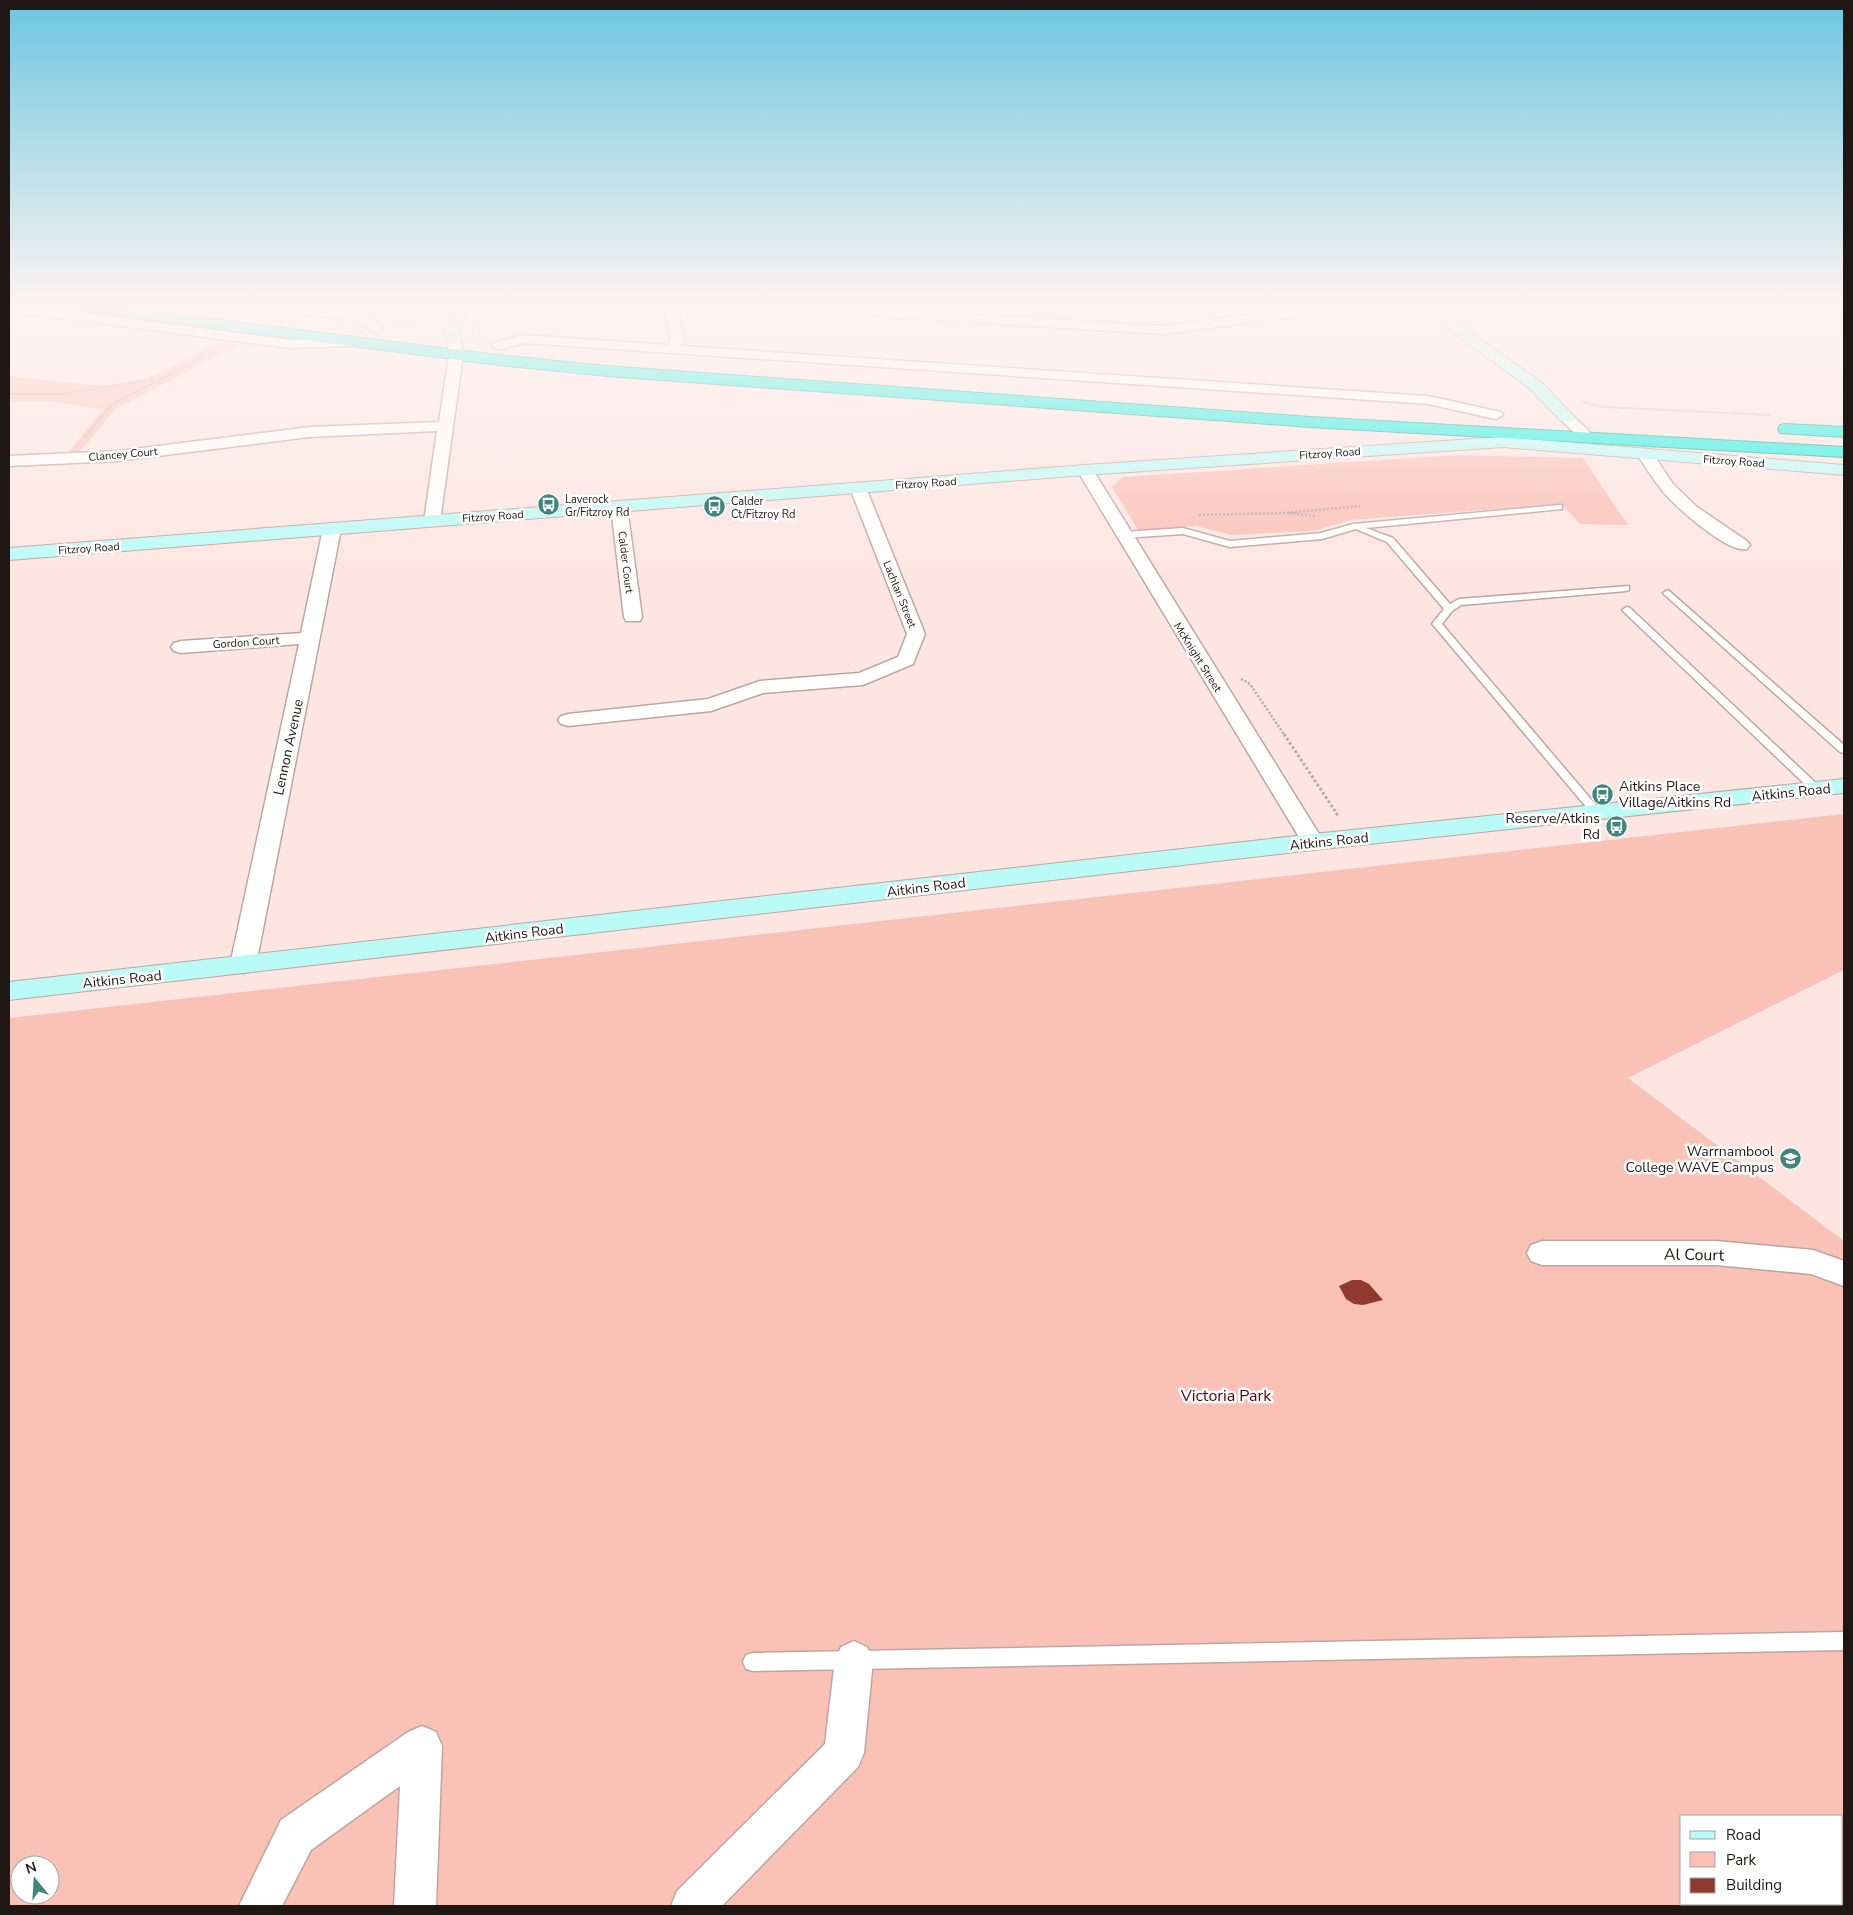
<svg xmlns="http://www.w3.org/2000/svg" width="1853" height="1915" font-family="'Nunito Sans',sans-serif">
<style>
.green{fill:#fac1b7;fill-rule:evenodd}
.building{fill:#90392e}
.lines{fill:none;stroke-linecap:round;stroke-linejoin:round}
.lane-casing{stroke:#bfa5a0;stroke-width:3}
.street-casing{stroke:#bfa5a0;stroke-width:3}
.secondary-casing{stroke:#bfa5a0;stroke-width:2}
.highway-casing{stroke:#1da59b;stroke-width:2}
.path-far2{stroke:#b9a6a3;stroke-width:2;stroke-dasharray:1 1;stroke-linecap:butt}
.path-far1{stroke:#b9a6a3;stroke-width:2.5;stroke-dasharray:2 2;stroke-linecap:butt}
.path{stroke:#b9a6a3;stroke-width:3;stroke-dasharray:2.5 2.5;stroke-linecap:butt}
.lane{fill:#fff;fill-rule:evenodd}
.street{fill:#fff;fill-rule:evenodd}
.secondary{fill:#bbfbf7;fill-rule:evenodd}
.highway{fill:#1cf2e3;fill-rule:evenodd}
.labels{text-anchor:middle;stroke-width:5;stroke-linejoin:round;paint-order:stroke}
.far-street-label{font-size:11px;fill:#201715;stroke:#fff}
.far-poi-label{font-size:11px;fill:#201715;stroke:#fff;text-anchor:start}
.street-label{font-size:14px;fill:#201715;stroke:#fff}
.poi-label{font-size:14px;fill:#201715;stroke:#fff;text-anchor:end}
.near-street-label{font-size:16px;fill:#201715;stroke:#fff}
.near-park-label{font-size:16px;fill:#5a0000;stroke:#fff}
</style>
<rect width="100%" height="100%" fill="#fde6e2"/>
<path class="green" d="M221,341L242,343L116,409L79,452H69L103,409L46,401L9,402V376L104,386L148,378Z
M1458,455L1583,458L1628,525L1580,524L1561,504L1351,520L1313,531L1232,535L1196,526L1138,530L1112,487L1123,477Z
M1844,814V970L1628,1078L1844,1241V1906H9V1018ZM1682,1816H1842V1904H1682ZM20,1865H50V1895H20Z"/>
<path class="building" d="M1352,1280H1361L1369,1284L1383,1300L1363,1305L1354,1304L1346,1299L1339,1286Z"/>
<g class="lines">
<defs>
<path id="lane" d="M1559,505H1562V509L1366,528L1393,538L1450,604L1459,599L1629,586V590L1626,591L1461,605L1452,611L1442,624L1601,811L1603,813L1601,815H1593L1434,626L1432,624L1444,609L1387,542L1356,529L1322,539L1230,547L1183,534L1124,538L1120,535L1124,532L1183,528L1230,541L1321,533L1353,524Z
M1668,590L1844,745V753L1840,752L1665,595L1663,593Z
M1627,607L1630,608L1820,787L1821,789L1820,791H1812L1624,612L1622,610Z
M1844,1632V1650L753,1671L746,1669L743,1662L746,1655L753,1653Z"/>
<path id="street" d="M9,308H45L290,340L349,338L356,342L349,346L290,348L13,312L9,311Z
M281,308C309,308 363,304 383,329L376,333L353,320L287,312Z
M665,308H678L684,340L681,346L1428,396L1501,412L1503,415L1496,419L1428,404L524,343L499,350L492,346L494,343L523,335L668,345L670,340Z
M859,308L1163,326L1296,308H1333L1327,312L1163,334L888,317L860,311Z
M454,336L461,340L463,355L440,521L438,525H426L424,521L437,431L309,437L118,461L9,466V456L118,451L309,427L439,422L449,355L447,340Z
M1567,414L1572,415L1591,433L1594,436L1591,439H1581L1562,421L1560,418Z
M1645,449L1651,451L1673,484L1697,507L1747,541L1750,545L1747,549C1728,554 1673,505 1661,489C1652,478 1645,466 1637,454Z
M1085,465L1093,470L1324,842L1321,847L1313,849L1305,847L1302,842L1077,470Z
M858,483L866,488L925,634L913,664L863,685L763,693L711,711L568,726L561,724L558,720L561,716L568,714L708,699L760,681L859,673L898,657L907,634L850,488Z
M619,502L625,503L627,507L642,617L640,621H626L624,617L611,507L613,503Z
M332,524L338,525L341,529L256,965L252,971L243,973L234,971L230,965L299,644L181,653L174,651L171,647L174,643L181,641L301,633L323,529L326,525Z
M1542,1241H1716L1813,1250L1844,1261V1286L1811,1274L1716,1265H1542L1531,1261L1527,1253L1531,1245Z
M854,1641L867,1647L873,1660L864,1753L858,1767L722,1906H671L677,1891L825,1744L835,1660L841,1647Z
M422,1726L436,1732L442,1746L436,1906H394L400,1786L311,1850L282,1906H239L281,1820L408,1732Z"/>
<path id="secondary" d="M451,308H465L463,322L458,329L461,340L454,344L447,340L444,329L449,322Z
M1419,308H1436L1541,382L1573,415L1575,418L1573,421H1561L1529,388Z
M1503,437L1844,465V475L1503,447L1085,475L9,560V548L1085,465Z
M1844,779V793L1313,850L9,1000V982L1313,834Z"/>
<path id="highway" d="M80,308H123L507,356L607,366L1310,417L1844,447V457L1310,427L607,376L507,366L87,312Z
M1786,424L1844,427V437L1780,433L1778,429L1780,425Z"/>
</defs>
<use href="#lane" class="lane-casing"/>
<use href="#street" class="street-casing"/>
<use href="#secondary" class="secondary-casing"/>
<use href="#highway" class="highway-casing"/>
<path class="path-far2" d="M393,320L431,326
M479,324V333
M9,394H64L154,379
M1582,402L1604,407L1770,415
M85,437L112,404L194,362L204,353"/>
<path class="path-far1" d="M1289,513L1315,516
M1199,515L1284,513L1360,506
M1241,679L1250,684L1285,736"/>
<path class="path" d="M1284,734L1337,814L1334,815"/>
<use href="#lane" class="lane"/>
<use href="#street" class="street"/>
<use href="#secondary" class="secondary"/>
<use href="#highway" class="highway"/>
</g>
<linearGradient id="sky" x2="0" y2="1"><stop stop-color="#6dc6e0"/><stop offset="0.53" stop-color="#fef4f2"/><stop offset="1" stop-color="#fef4f2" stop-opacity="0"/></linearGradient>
<rect width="1853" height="576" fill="url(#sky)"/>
<defs>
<symbol id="bus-disc" viewBox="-11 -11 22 22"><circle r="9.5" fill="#3f857e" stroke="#fff"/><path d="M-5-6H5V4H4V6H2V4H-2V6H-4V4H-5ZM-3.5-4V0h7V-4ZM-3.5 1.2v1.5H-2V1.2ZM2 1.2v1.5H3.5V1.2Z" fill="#fff"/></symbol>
<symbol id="school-disc" viewBox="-11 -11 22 22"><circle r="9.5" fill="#3f857e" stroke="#fff"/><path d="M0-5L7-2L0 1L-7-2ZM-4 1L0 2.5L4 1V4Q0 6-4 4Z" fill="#fff"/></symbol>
</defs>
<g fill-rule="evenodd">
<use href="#bus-disc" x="536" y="492" width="25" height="25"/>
<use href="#bus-disc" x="702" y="494" width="25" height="25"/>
<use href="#bus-disc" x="1590" y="782" width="25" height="25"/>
<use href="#bus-disc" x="1604" y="814" width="25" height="25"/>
<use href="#school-disc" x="1778" y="1146" width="25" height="25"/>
</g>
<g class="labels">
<g class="far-street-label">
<text transform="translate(1330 453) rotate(-4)" y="4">Fitzroy Road</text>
<text transform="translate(123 454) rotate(-5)" y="4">Clancey Court</text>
<text transform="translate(1734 461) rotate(4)" y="4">Fitzroy Road</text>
<text transform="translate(926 483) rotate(-4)" y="4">Fitzroy Road</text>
<text transform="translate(493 516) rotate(-4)" y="4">Fitzroy Road</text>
<text transform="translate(89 548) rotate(-4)" y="4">Fitzroy Road</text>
<text transform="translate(626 562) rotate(83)" y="4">Calder Court</text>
<text transform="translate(900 594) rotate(68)" y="4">Lachlan Street</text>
<text transform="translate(246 642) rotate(-4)" y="4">Gordon Court</text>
<text transform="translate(1198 657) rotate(58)" y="4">McKnight Street</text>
</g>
<g class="far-poi-label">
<text x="565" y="503">Laverock<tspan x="565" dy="13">Gr/Fitzroy Rd</tspan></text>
<text x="731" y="505">Calder<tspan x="731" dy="13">Ct/Fitzroy Rd</tspan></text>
</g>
<g class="street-label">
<text transform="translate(288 747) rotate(-78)" y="5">Lennon Avenue</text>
<text transform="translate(1791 792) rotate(-6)" y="5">Aitkins Road</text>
<text transform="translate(1329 841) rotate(-6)" y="5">Aitkins Road</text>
<text transform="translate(926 887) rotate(-7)" y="5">Aitkins Road</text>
<text transform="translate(524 933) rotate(-7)" y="5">Aitkins Road</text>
<text transform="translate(122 979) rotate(-6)" y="5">Aitkins Road</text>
</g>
<g class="poi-label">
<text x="1619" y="791" text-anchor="start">Aitkins Place<tspan x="1619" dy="16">Village/Aitkins Rd</tspan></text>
<text x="1600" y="823">Reserve/Atkins<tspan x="1600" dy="16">Rd</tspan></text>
<text x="1774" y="1156">Warrnambool<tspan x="1774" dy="16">College WAVE Campus</tspan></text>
</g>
<g class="near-street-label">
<text transform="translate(1694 1254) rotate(1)" y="6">Al Court</text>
</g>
<g class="near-park-label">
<text x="1226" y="1401">Victoria Park</text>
</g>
</g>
<rect width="1853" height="1915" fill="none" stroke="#201715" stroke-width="20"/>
<rect x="1680" y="1815" width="162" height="90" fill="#ffffff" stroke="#a6a2a1"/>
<rect x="1690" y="1831" width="25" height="8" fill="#bbfbf7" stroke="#a6a2a1"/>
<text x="1726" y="1840" font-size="15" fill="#201715">Road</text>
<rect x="1690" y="1852" width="25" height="15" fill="#fac1b7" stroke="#a6a2a1"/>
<text x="1726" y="1865" font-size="15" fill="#201715">Park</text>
<rect x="1690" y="1878" width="25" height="15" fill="#90392e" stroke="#a6a2a1"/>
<text x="1726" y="1890" font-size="15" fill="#201715">Building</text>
<g transform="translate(35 1880) rotate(342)"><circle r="24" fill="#ffffff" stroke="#a6a2a1"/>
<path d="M0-4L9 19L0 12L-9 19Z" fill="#3f857e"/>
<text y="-8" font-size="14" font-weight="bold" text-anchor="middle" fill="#201715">N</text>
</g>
</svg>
